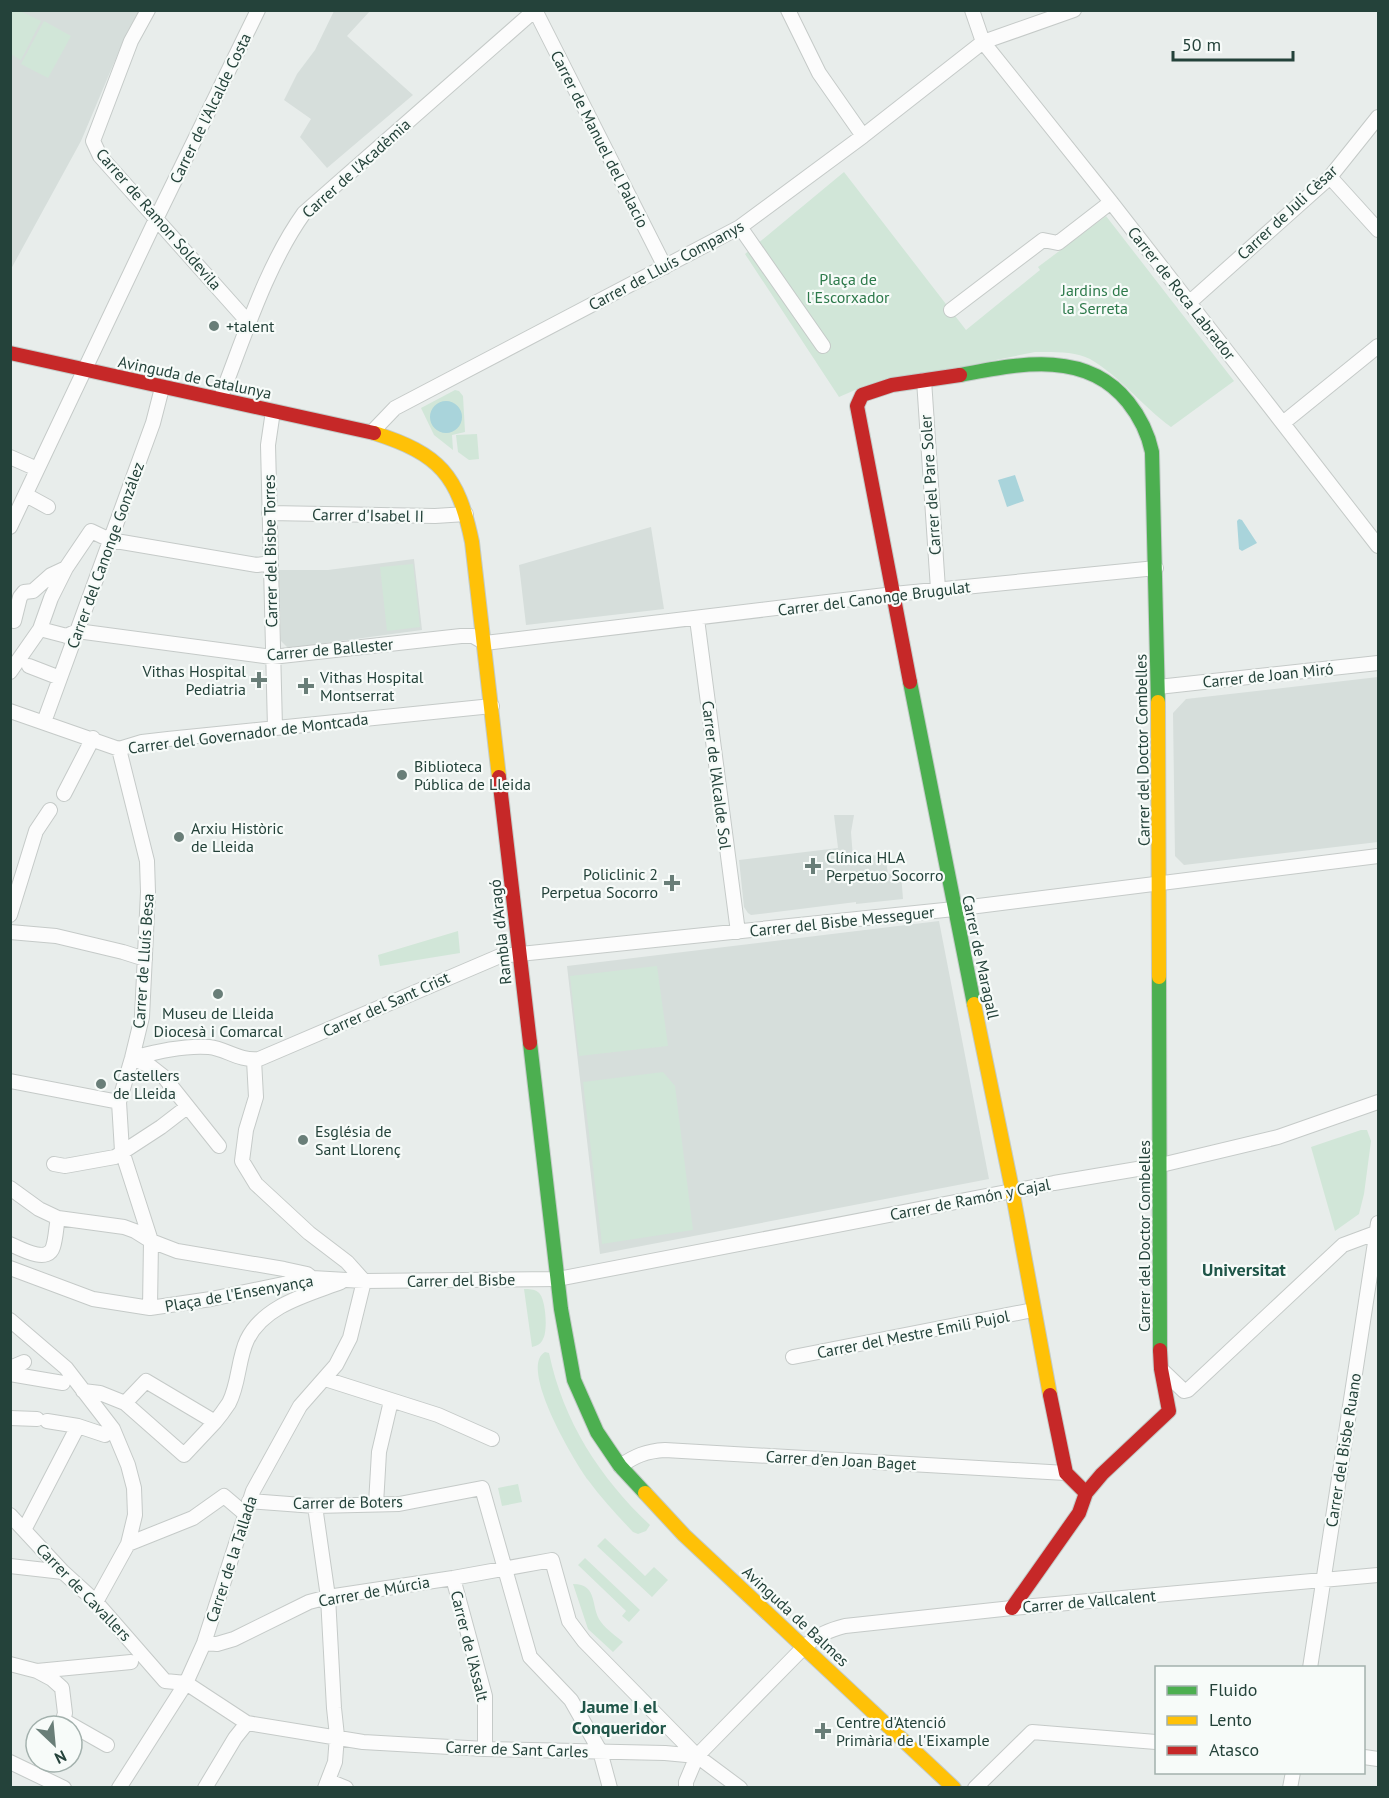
<svg xmlns="http://www.w3.org/2000/svg" width="1389" height="1798" font-family="'PT Sans',sans-serif">
<style>
.built{fill:#d6dedb}
.green{fill:#d1e6d8}
.water{fill:#a9d4db}
.lines{fill:none;stroke-linecap:round;stroke-linejoin:round}
.street-casing{stroke:#c5cac8;stroke-width:16}
.fast-casing{stroke:#c3cbc8;stroke-width:16}
.slow-casing{stroke:#c3cbc8;stroke-width:16}
.jam-casing{stroke:#c3cbc8;stroke-width:16}
.street{stroke:#fcfcfc;stroke-width:14}
.fast{stroke:#4caf50;stroke-width:14}
.slow{stroke:#ffc107;stroke-width:14}
.jam{stroke:#c62828;stroke-width:14}
.poi-dot{fill:#697e78;stroke:#f7fbf9;stroke-width:2}
.labels{text-anchor:middle;stroke-width:4.5;stroke-linejoin:round;paint-order:stroke}
.street-label{font-size:16px;fill:#24423a;stroke:#f7fbf9}
.park-label{font-size:16px;fill:#2d7a4b;stroke:#f7fbf9}
.poi-label{font-size:16px;fill:#24423a;stroke:#f7fbf9;text-anchor:start}
.neighbourhood-label{font-size:18px;font-weight:bold;fill:#1f5548;stroke:#f7fbf9}
</style>
<rect width="100%" height="100%" fill="#e8edeb"/>
<path class="built" d="M11,11H139L127,32L81,141L11,269Z
M334,11H370L347,36L413,95L327,168L300,137L311,119L284,100L297,74L315,50Z
M651,527L664,609L526,625L519,565Z
M414,559L422,630L288,648L281,641L279,570H328Z
M1378,677V842L1184,865L1175,856L1173,713L1186,699Z
M834,815H854L851,832L853,858L885,854L888,874L901,873L903,899L856,904V902L751,915L748,913L744,907L739,860L838,848Z
M939,921L989,1179L600,1254L567,966Z"/>
<path class="green" d="M10,11H20L41,21L21,60L11,54Z
M44,21L71,36L48,78L21,64Z
M844,172L966,330L1040,270L1038,267L1106,216L1234,381L1171,427C1142,406 1121,377 1090,359C1075,351 1051,352 1035,352L862,387L839,397L745,254Z
M455,390L459,391L463,396L465,432L452,435L453,450L434,435L421,408Z
M477,434L479,459L469,460L458,452L456,435Z
M413,564L420,627L387,631L380,567Z
M458,931L460,953L380,966L378,955Z
M657,966L668,1046L579,1056L570,976Z
M663,1072L675,1086L693,1230L602,1244L583,1082Z
M1361,1130H1367L1371,1141L1364,1194L1359,1214L1335,1231L1311,1147Z
M524,1289C529,1289 534,1289 538,1292C546,1297 548,1331 543,1339C541,1344 537,1346 532,1347Z
M545,1352L549,1353C563,1421 600,1478 650,1525L646,1531L638,1534L633,1532C617,1515 601,1498 588,1480C574,1461 518,1367 545,1352Z
M518,1484L522,1502L502,1506L498,1488Z
M605,1538L645,1576L654,1567L668,1580L652,1597L597,1546Z
M585,1558L640,1610L629,1622L622,1616L626,1611L578,1565Z
M573,1584C599,1584 590,1608 601,1622C607,1630 616,1636 623,1642L613,1652L588,1629Z"/>
<path class="water" d="M430 417a16 16 0 1 1 32 0a16 16 0 1 1-32 0Z
M1015,475L1024,501L1007,507L998,480Z
M1239,519L1242,520L1257,543L1242,551L1239,549L1237,521Z"/>
<g class="lines">
<defs>
<path id="street" d="M148,10L131,41L93,141L100,156L249,323
M535,10L665,267
M788,10L819,73L863,136
M972,10L983,42L1111,202L1378,546
M1330,177L1378,230
M740,227L823,346
M1190,302L1330,177L1378,117
M951,310L1043,240L1058,243L1111,202
M924,380L938,589
M220,399C244,338 266,266 304,213L535,10
M273,411L268,445L275,728
M1283,423L1378,346
M372,432L395,408L740,227L863,136L983,42L1074,10
M10,457L37,469
M26,495L48,507
M269,513L435,516L466,514
M10,527L157,217L258,10
M697,619L738,932
M14,621L20,597L24,592L33,591L51,575L66,568
M40,629L63,635
M66,636L77,631L272,657L461,636H473L485,643L894,594L1156,568
M29,666L60,678
M10,672L40,629L51,598L66,568L91,531L110,540L257,565L271,563
M1158,687L1378,663
M10,711L119,749L142,742L168,739L492,706
M44,722L153,423L162,388
M119,749L147,861L148,892L142,1017L132,1058L119,1102L122,1151L151,1241L150,1308
M64,794L93,738
M10,915L36,831L50,810
M10,932L56,936L123,952L145,959
M132,1058C156,1052 184,1045 209,1047C227,1049 238,1061 259,1059L500,956L954,909L1378,856
M132,1058L150,1066L164,1077L219,1146
M254,1060L256,1097L246,1130L242,1161L256,1184L309,1233L347,1262L364,1281
M10,1081L119,1102
M54,1164L65,1166L115,1157L161,1127L187,1107
M10,1188L39,1209L58,1218L124,1227L135,1231L151,1241L177,1251L284,1269L307,1274L312,1278
M10,1244C21,1249 48,1264 53,1247C56,1238 56,1227 58,1218
M10,1268L93,1299L150,1308L211,1299L312,1278L364,1281L558,1279L1054,1183L1161,1165L1278,1137L1378,1102
M10,1320L66,1368L113,1429L128,1465L134,1488L135,1515L128,1544L96,1602
M793,1357L1033,1310
M10,1368L24,1362
M1162,1370L1184,1391L1188,1390L1343,1245L1378,1232
M10,1374L63,1383
M325,1379L438,1415L492,1439
M83,1391L100,1393L125,1403L184,1455L215,1422L146,1381L125,1403
M10,1418L37,1419
M47,1421L78,1426L105,1435L113,1429
M215,1422C220,1416 225,1409 229,1403C239,1384 238,1359 247,1340C264,1305 307,1295 341,1282
M620,1466C635,1456 646,1451 665,1450L1066,1473
M249,1501L315,1506L399,1504L482,1488L530,1657L571,1700L600,1751L610,1788
M376,1504L379,1452L391,1401
M315,1506L328,1597L334,1708L337,1736L335,1762L325,1788
M10,1515L63,1572L96,1602L165,1681L186,1683L247,1723L363,1742L485,1749L665,1753L697,1756
M24,1530L78,1426
M128,1544L193,1518L224,1496L244,1513
M10,1566L63,1572
M453,1578L485,1696V1749
M204,1643L217,1644L234,1639L309,1602L328,1597L453,1578L552,1560L569,1621L584,1641L697,1756L740,1788
M10,1664L37,1671L131,1662
M1310,1668L1378,1223
M37,1671L52,1679L62,1688L65,1713L63,1720L107,1745
M1364,1757L1378,1759
M10,1762L64,1788
M329,1781L346,1788
M119,1788L186,1683L204,1643L253,1491L300,1406L336,1365L350,1338L364,1281
M205,1788L235,1738L247,1723
M686,1788V1782L697,1756L805,1646C818,1635 829,1630 845,1626L1012,1608L1378,1575
M975,1788L1032,1732L1156,1742
M1290,1788L1293,1772"/>
<path id="fast" d="M960,375C1018,364 1086,349 1128,402C1140,417 1148,433 1152,452L1158,702
M910,682L974,1004
M1159,977L1160,1350
M530,1043L561,1309L574,1380L597,1432L620,1466L645,1493"/>
<path id="slow" d="M374,433C440,454 458,475 472,542L499,777
M1158,702L1159,977
M974,1004L1011,1184L1050,1395
M645,1493L684,1535L954,1788"/>
<path id="jam" d="M10,353L374,433
M910,682L857,406L862,395L892,385L960,375
M499,777L530,1043
M1050,1395L1066,1473L1086,1493
M1012,1608L1079,1513L1086,1493L1102,1474L1169,1411L1161,1369L1160,1350"/>
</defs>
<use href="#street" class="street-casing"/>
<use href="#fast" class="fast-casing"/>
<use href="#slow" class="slow-casing"/>
<use href="#jam" class="jam-casing"/>
<use href="#street" class="street"/>
<use href="#fast" class="fast"/>
<use href="#slow" class="slow"/>
<use href="#jam" class="jam"/>
</g>
<g class="poi-dot">
<circle cx="214" cy="326" r="6"/>
<path d="M256 671h6v6h6v6h-6v6h-6v-6h-6v-6h6z"/>
<path d="M303 677h6v6h6v6h-6v6h-6v-6h-6v-6h6z"/>
<circle cx="402" cy="775" r="6"/>
<circle cx="179" cy="837" r="6"/>
<path d="M810 857h6v6h6v6h-6v6h-6v-6h-6v-6h6z"/>
<path d="M669 874h6v6h6v6h-6v6h-6v-6h-6v-6h6z"/>
<circle cx="218" cy="994" r="6"/>
<circle cx="101" cy="1084" r="6"/>
<circle cx="303" cy="1140" r="6"/>
<path d="M820 1722h6v6h6v6h-6v6h-6v-6h-6v-6h6z"/>
</g>
<g class="labels">
<g class="street-label">
<text transform="translate(210 108) rotate(-64)" y="6">Carrer de l'Alcalde Costa</text>
<text transform="translate(600 139) rotate(63)" y="6">Carrer de Manuel del Palacio</text>
<text transform="translate(356 168) rotate(-42)" y="6">Carrer de l'Acadèmia</text>
<text transform="translate(1287 212) rotate(-43)" y="6">Carrer de Juli Cèsar</text>
<text transform="translate(159 219) rotate(49)" y="6">Carrer de Ramon Soldevila</text>
<text transform="translate(666 265) rotate(-28)" y="6">Carrer de Lluís Companys</text>
<text transform="translate(1182 293) rotate(52)" y="6">Carrer de Roca Labrador</text>
<text transform="translate(195 377) rotate(12)" y="6">Avinguda de Catalunya</text>
<text transform="translate(930 485) rotate(-94)" y="6">Carrer del Pare Soler</text>
<text transform="translate(368 515) rotate(1)" y="6">Carrer d'Isabel II</text>
<text transform="translate(270 551) rotate(-91)" y="6">Carrer del Bisbe Torres</text>
<text transform="translate(105 555) rotate(-70)" y="6">Carrer del Canonge González</text>
<text transform="translate(874 598) rotate(-7)" y="6">Carrer del Canonge Brugulat</text>
<text transform="translate(330 649) rotate(-5)" y="6">Carrer de Ballester</text>
<text transform="translate(1268 675) rotate(-6)" y="6">Carrer de Joan Miró</text>
<text transform="translate(248 733) rotate(-7)" y="6">Carrer del Governador de Montcada</text>
<text transform="translate(1142 750) rotate(-91)" y="6">Carrer del Doctor Combelles</text>
<text transform="translate(717 775) rotate(83)" y="6">Carrer de l'Alcalde Sol</text>
<text transform="translate(842 921) rotate(-6)" y="6">Carrer del Bisbe Messeguer</text>
<text transform="translate(500 932) rotate(-96)" y="6">Rambla d'Aragó</text>
<text transform="translate(981 957) rotate(78)" y="6">Carrer de Maragall</text>
<text transform="translate(143 961) rotate(-86)" y="6">Carrer de Lluís Besa</text>
<text transform="translate(386 1004) rotate(-24)" y="6">Carrer del Sant Crist</text>
<text transform="translate(970 1199) rotate(-11)" y="6">Carrer de Ramón y Cajal</text>
<text transform="translate(1144 1236) rotate(-90)" y="6">Carrer del Doctor Combelles</text>
<text transform="translate(461 1280) rotate(-1)" y="6">Carrer del Bisbe</text>
<text transform="translate(239 1293) rotate(-10)" y="6">Plaça de l'Ensenyança</text>
<text transform="translate(913 1334) rotate(-11)" y="6">Carrer del Mestre Emili Pujol</text>
<text transform="translate(1343 1450) rotate(-81)" y="6">Carrer del Bisbe Ruano</text>
<text transform="translate(841 1460) rotate(3)" y="6">Carrer d'en Joan Baget</text>
<text transform="translate(348 1502) rotate(-1)" y="6">Carrer de Boters</text>
<text transform="translate(231 1559) rotate(-72)" y="6">Carrer de la Tallada</text>
<text transform="translate(374 1591) rotate(-10)" y="6">Carrer de Múrcia</text>
<text transform="translate(84 1592) rotate(46)" y="6">Carrer de Cavallers</text>
<text transform="translate(1089 1601) rotate(-5)" y="6">Carrer de Vallcalent</text>
<text transform="translate(796 1616) rotate(43)" y="6">Avinguda de Balmes</text>
<text transform="translate(470 1646) rotate(76)" y="6">Carrer de l'Assalt</text>
<text transform="translate(517 1749) rotate(2)" y="6">Carrer de Sant Carles</text>
</g>
<g class="park-label">
<text x="848" y="285">Plaça de<tspan x="848" dy="18">l'Escorxador</tspan></text>
<text x="1095" y="296">Jardins de<tspan x="1095" dy="18">la Serreta</tspan></text>
</g>
<g class="poi-label">
<text x="226" y="332">+talent</text>
<text x="246" y="677" text-anchor="end">Vithas Hospital<tspan x="246" dy="18">Pediatria</tspan></text>
<text x="320" y="683">Vithas Hospital<tspan x="320" dy="18">Montserrat</tspan></text>
<text x="414" y="772">Biblioteca<tspan x="414" dy="18">Pública de Lleida</tspan></text>
<text x="191" y="834">Arxiu Històric<tspan x="191" dy="18">de Lleida</tspan></text>
<text x="826" y="863">Clínica HLA<tspan x="826" dy="18">Perpetuo Socorro</tspan></text>
<text x="658" y="880" text-anchor="end">Policlinic 2<tspan x="658" dy="18">Perpetua Socorro</tspan></text>
<text x="218" y="1019" text-anchor="middle">Museu de Lleida<tspan x="218" dy="18">Diocesà i Comarcal</tspan></text>
<text x="113" y="1081">Castellers<tspan x="113" dy="18">de Lleida</tspan></text>
<text x="315" y="1137">Església de<tspan x="315" dy="18">Sant Llorenç</tspan></text>
<text x="836" y="1728">Centre d'Atenció<tspan x="836" dy="18">Primària de l'Eixample</tspan></text>
</g>
<g class="neighbourhood-label">
<text x="1244" y="1276">Universitat</text>
<text x="619" y="1713">Jaume I el<tspan x="619" dy="21">Conqueridor</tspan></text>
</g>
</g>
<rect width="1389" height="1798" fill="none" stroke="#24423a" stroke-width="24"/>
<rect x="1155" y="1666" width="210" height="108" fill="#f7fbf9" stroke="#a3b1ad" stroke-width="1.5"/>
<rect x="1167" y="1686" width="30" height="9" fill="#4caf50" stroke="#a3b1ad" stroke-width="1.5"/>
<text x="1209" y="1696" font-size="18" fill="#24423a">Fluido</text>
<rect x="1167" y="1716" width="30" height="9" fill="#ffc107" stroke="#a3b1ad" stroke-width="1.5"/>
<text x="1209" y="1726" font-size="18" fill="#24423a">Lento</text>
<rect x="1167" y="1746" width="30" height="9" fill="#c62828" stroke="#a3b1ad" stroke-width="1.5"/>
<text x="1209" y="1756" font-size="18" fill="#24423a">Atasco</text>
<g transform="translate(54 1744) rotate(154)"><circle r="28" fill="#f7fbf9" stroke="#a3b1ad" stroke-width="1.5"/>
<path d="M0-4.5L10 22L0 15L-10 22Z" fill="#697e78"/>
<text y="-9" font-size="16" font-weight="bold" text-anchor="middle" fill="#24423a">N</text>
</g>
<path d="M1173 51v9h120v-9" fill="none" stroke="#24423a" stroke-width="3"/>
<text x="1182" y="51" font-size="18" fill="#24423a" stroke="#f7fbf9" stroke-width="4.5" paint-order="stroke">50 m</text>
</svg>
